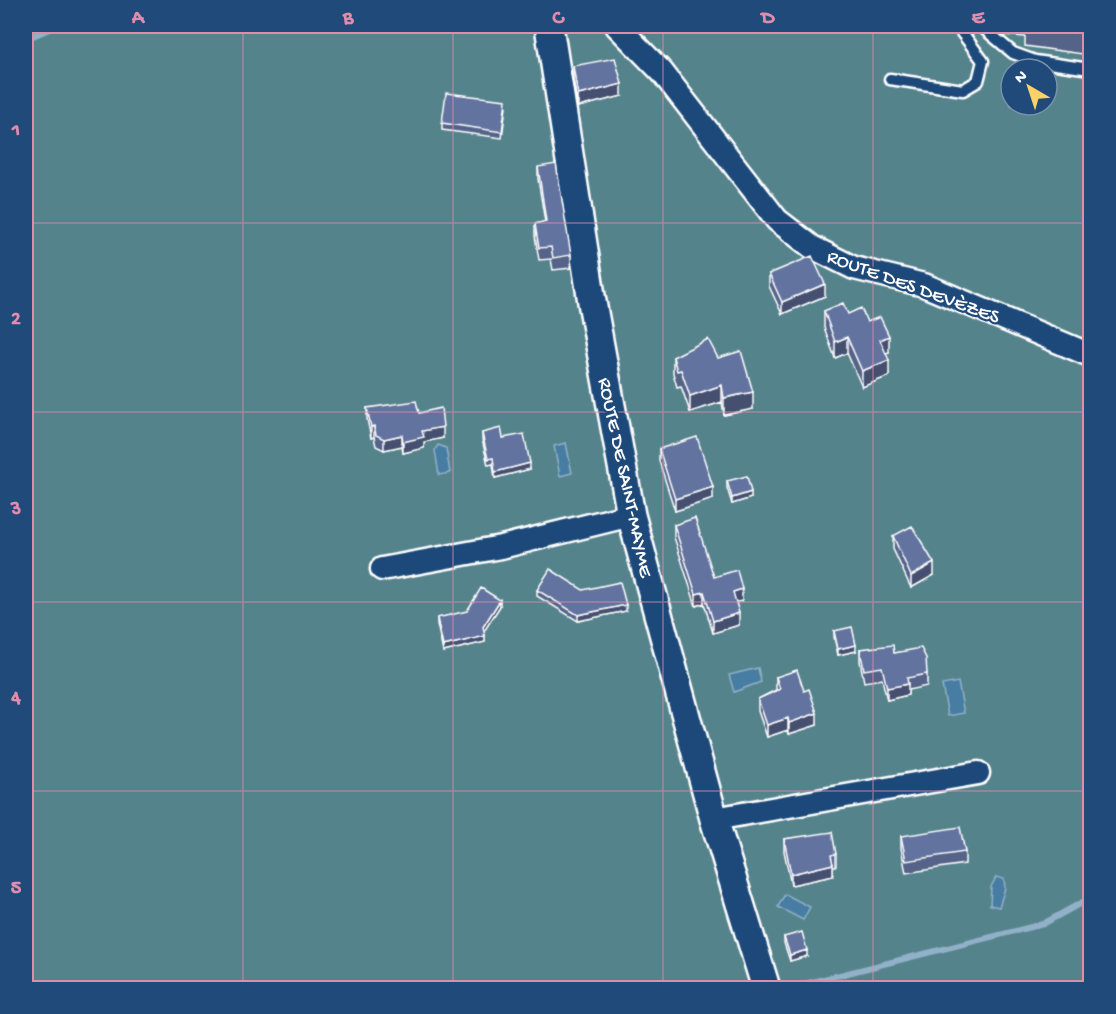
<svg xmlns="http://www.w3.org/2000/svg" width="1116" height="1014" font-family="'Gochi Hand',sans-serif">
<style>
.green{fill:#55838c;stroke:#aac1c6;stroke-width:1.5;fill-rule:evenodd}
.water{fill:#477da3;stroke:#91b1c8;stroke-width:1.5}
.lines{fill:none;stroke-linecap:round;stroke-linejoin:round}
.stream{stroke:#91b1c8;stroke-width:6}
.service-casing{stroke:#fff;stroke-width:15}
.minor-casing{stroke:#fff;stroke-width:27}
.tertiary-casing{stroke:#fff;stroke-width:32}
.service{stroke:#1f4a7a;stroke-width:10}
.minor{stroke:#1f4a7a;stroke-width:22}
.tertiary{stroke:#1f4a7a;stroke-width:27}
.wall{fill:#546389;stroke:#fff;stroke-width:1.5}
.shaded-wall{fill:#45506f;stroke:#fff;stroke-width:1.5}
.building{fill:#62739f;stroke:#fff;stroke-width:1.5}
.grid{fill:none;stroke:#e08cad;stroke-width:1.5;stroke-opacity:0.55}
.labels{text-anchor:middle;stroke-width:4.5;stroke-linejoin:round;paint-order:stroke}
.street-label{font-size:20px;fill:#fff;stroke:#1f4a7a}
.neatline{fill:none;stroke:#e08cad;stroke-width:2}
.grid-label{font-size:20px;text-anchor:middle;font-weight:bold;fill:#e08cad}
</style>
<rect width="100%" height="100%" fill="#305483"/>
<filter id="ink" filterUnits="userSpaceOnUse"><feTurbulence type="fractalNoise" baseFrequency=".0167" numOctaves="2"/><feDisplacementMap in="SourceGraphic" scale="12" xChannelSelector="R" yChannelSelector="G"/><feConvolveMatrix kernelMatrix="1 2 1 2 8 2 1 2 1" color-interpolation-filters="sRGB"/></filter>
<g filter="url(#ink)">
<path class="green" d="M26,26H1090V988H26ZM1011,69H1047V105H1011Z"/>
<path class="water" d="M566,443L572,473L560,476L554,446Z
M438,445L446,448L450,473L439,475L435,450Z
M758,668L761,682L734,692L729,675Z
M958,682L964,713L948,716L942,685Z
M996,877L1004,879L1005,888L999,907L990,905L991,887Z
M785,894L810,907L803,920L778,907Z"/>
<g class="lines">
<path class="stream" d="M26,39L56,26
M788,988L1043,924L1090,898"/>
<defs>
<path id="service" d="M981,26L1013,53L1035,61L1090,69
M890,79L963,90L978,81L983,61L957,26"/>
<path id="minor" d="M617,26L662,72L777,220L812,247L854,268L924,285L1090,355
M382,569L501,547L631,515
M714,819L978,773"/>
<path id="tertiary" d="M549,26L592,302L631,515L714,819L766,988"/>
</defs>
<use href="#service" class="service-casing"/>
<use href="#minor" class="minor-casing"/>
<use href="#tertiary" class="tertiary-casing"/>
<use href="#service" class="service"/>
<use href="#minor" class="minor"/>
<use href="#tertiary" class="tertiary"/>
</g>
<path class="wall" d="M1005,26H1090V55L1025,46V37L1005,35Z
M573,66L622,96L578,107L573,78Z
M506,107L502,138L442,130V123Z
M538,167L571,255V268L553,270L551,259L539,260L535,236V224L545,222L538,179Z
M769,274L825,296L782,314L769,286Z
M824,311L848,314L889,352L886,353L889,376L862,387L847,353L835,358L824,327Z
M673,357L718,358L753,409L724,415L722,402L690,412L681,386L677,387L673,373Z
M367,408L419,413L443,438L424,442V448L403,453L402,446L384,450L376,446L374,437L371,438L367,419Z
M482,433L503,438L530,469L495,478L493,464L488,465L482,439Z
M659,449L713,499L675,511L659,461Z
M727,481L751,498L732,504L727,488Z
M674,525L714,577L742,601L736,602L739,625L713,633L704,603L696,606L674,537Z
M893,536L934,575L911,588L893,549Z
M537,590H583L626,611L578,621L537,596Z
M500,606L484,631L485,642L443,652L437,624V618Z
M834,631L856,651L838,655L834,637Z
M860,649L894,653L927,674V686L908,690V695L887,700L882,679L864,682L860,661Z
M776,677L804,691L817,725L789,734L788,730L767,737L758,711V699L776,690Z
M901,836L965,852V864L906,873L901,848Z
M784,839L836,854V866H833V876L791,885L784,851Z
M784,937L807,956L790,961L784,943Z"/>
<path class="shaded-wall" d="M622,84V96L578,107V95Z
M825,284V296L782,314V302Z
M889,336V352L880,355V340Z
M847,337V353L835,358V342Z
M889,360V376L862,387V371Z
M722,385V402L690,412V396Z
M753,392V409L724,415V398Z
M374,426V437L371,438V427Z
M443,427V438L424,442V448L403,453V442L422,431Z
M402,435V446L384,450V439Z
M530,463V469L495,478V472Z
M713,487V499L675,511V499Z
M751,492V498L732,504V498Z
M934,563V575L911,588V576Z
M742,589V601L733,603V592Z
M704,592V603L696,606V594Z
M500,600V606L483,633V627Z
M626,605V611L578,621V615Z
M739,613V625L713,633V621Z
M485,636V642L443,652V646Z
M856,645V651L838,655V649Z
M908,684V695L887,700V688Z
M817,713V725L789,734V723Z
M788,718V730L767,737V725Z
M833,864V876L791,885V874Z
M807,950V956L790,961V955Z"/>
<path class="building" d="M1039,26H1090V32Z
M615,58L622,84L578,95L573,66Z
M446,93L506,100L502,132L442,123Z
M556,164L571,255L553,258L551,247L539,248L535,224L546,221L538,167Z
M812,256L825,284L782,302L769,274Z
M843,303L848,314L861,308L867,322L880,317L889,336L880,340L889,360L862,371L847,337L835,342L824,311Z
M708,339L718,358L741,351L753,392L724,398L722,385L690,396L681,370L677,371L673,357Z
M416,401L419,413L441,408L443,427L422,431L424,437L403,442L402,435L384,439L376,435L374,426L371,427L367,408Z
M501,428L503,438L524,434L530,463L495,472L493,458L488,459L482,433Z
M697,437L713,487L675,499L659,449Z
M747,476L751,492L732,498L727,481Z
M695,518L714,577L737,570L742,589L733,592L739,613L713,621L704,592L696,594L674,525Z
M912,526L934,563L911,576L893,536Z
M550,569L583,590L620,582L626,605L578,615L537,590Z
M481,588L500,600L483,627L485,636L443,646L437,618L467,611Z
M852,627L856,645L838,649L834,631Z
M893,645L894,653L921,648L926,658L927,674L907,678L908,684L887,688L882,667L864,670L860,649Z
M797,670L804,691L809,689L817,713L789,723L788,718L767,725L758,699L780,689L776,677Z
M960,827L965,852L906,861L901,836Z
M832,832L836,854L831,855L833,864L791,874L784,839Z
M802,932L807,950L790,955L784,937Z"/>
</g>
<path class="grid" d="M243,26V988M453,26V988M663,26V988M873,26V988M26,223H1090M26,412H1090M26,602H1090M26,791H1090"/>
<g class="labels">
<g class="street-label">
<text transform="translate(914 285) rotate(20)" y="7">ROUTE DES DEVÈZES</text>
<text transform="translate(627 477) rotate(78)" y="7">ROUTE DE SAINT-MAYME</text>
</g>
</g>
<rect width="1116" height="1014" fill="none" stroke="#1f4a7a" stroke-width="66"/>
<g transform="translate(1029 87) rotate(321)"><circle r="28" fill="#1f4a7a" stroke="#7992af" stroke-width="1.5"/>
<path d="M0-4.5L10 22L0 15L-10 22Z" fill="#ffd166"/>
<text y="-9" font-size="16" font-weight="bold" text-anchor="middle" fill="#ffffff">N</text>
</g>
<rect x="33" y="33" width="1050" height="948" class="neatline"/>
<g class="grid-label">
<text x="138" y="23">A</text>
<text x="348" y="23">B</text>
<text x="558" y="23">C</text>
<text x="768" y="23">D</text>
<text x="978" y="23">E</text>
<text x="16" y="135">1</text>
<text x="16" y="324">2</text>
<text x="16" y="514">3</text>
<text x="16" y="703">4</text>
<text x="16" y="893">5</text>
</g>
</svg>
